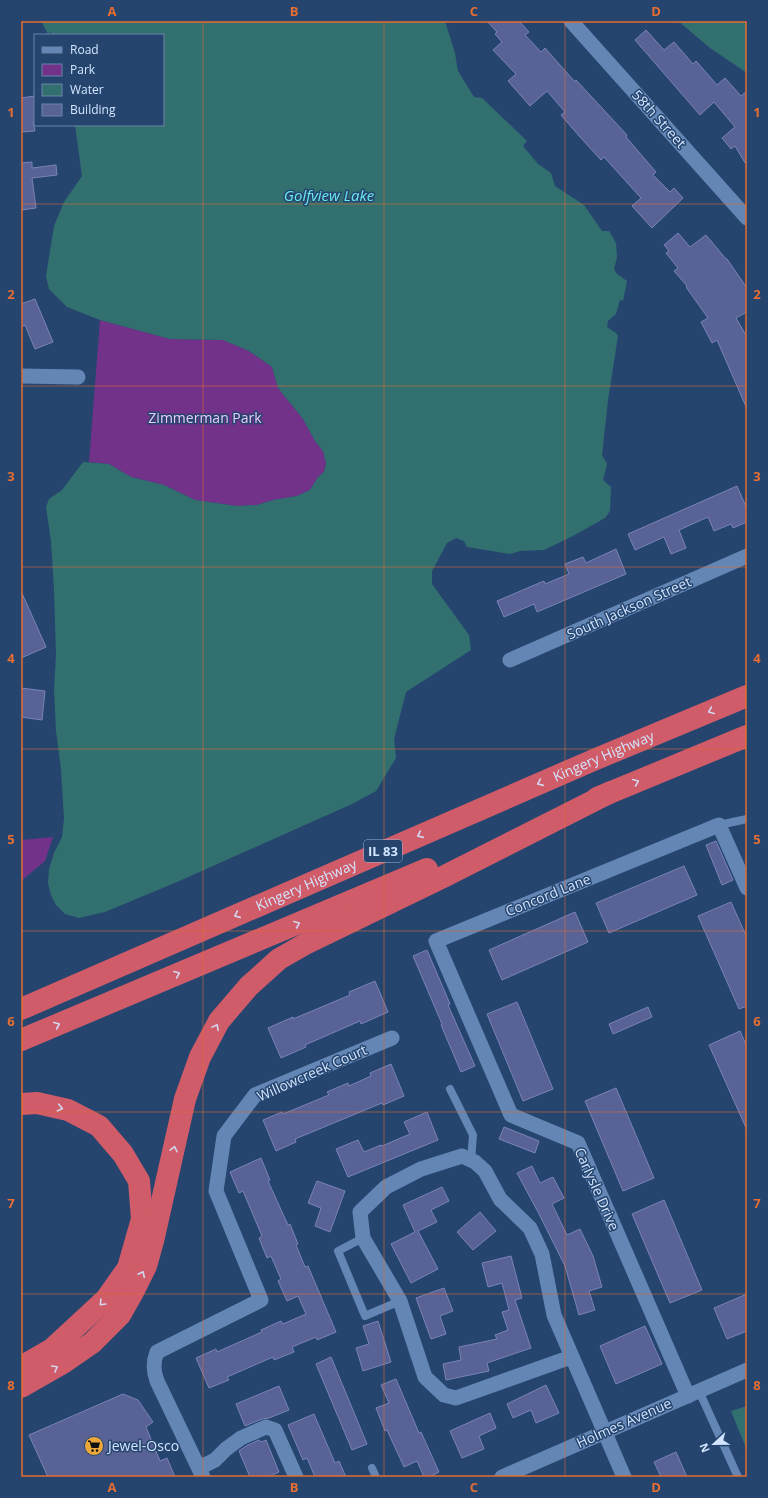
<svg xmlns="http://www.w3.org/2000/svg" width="768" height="1498" font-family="'Open Sans',sans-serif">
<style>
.green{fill:#723289}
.water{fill:#327070}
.building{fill:#596295;stroke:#7a83b8}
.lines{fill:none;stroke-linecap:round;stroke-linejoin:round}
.lane{stroke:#6386b4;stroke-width:8}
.street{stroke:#6386b4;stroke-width:15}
.highway{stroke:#d05c69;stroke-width:22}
.oneway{stroke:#d2d7f0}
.grid{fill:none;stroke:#e56e30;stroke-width:1;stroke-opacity:0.55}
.labels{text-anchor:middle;stroke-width:3;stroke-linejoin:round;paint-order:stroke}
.shield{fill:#25456f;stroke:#9eb5d4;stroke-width:1}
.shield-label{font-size:13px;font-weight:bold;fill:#d2e5ff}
.street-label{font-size:14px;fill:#d2e5ff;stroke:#25456f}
.park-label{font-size:14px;fill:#ecc9fa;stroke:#25456f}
.poi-label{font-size:14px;fill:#d2e5ff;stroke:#25456f;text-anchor:start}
.water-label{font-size:15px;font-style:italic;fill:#69e9ea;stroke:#25456f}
.neatline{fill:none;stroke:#e56e30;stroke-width:1.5}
.grid-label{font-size:13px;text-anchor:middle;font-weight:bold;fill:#e56e30}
</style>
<rect width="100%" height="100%" fill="#25456f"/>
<path class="green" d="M100,320L170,339L223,340L249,351L272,367L278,388L303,419L315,441L323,451L326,463L324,472L318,477L310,490L297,496L273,500L257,505L237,506L195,500L164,485L131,477L109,464L89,462Z
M53,837L45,861L21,881V840Z"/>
<path class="water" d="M41,21H445L455,53L458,71L474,97L482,98L527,141L523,146L538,164L551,173L555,186L584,205L602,231H609L616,243L617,257L614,269L617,274L627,281L623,301L620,300L616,314L608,321L607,327L616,333L618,336L608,400L602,455L607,464L603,480L611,487L610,511L605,518L573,536L544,550L520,551L510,554L467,547L464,541L456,538L447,543L432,571V584L469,635L471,650L406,692L394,739L396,758L376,791L352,804L177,882L105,912L79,918L65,914L56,905L51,895L48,883L49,869L54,853L62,837L64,819L61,769L56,731L54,690L56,655L54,590L51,541L46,507L49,499L62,490L83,462L109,464L131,477L164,485L195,500L237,506L257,505L273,500L297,496L310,490L318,477L324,472L326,463L323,451L315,441L303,419L278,388L272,367L249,351L223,340L170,339L100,320L67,307L49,289L46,276L54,226L64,202L82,176L75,125H163V35H52L51,32L48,34Z
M678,21H747V73L710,48Z
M747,1406V1447L746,1448L731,1411Z"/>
<path class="building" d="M487,21H519L529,32L525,35L541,52L545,48L575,82L576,80L627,135L626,137L656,172L653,175L670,192L674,188L683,198L652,228L632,206L641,198L604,157L601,160L580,137L561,115L565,112L547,91L530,106L508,81L516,74L493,50L502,42L495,34L497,32Z
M646,30L664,50L674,42L693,64L696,61L717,85L725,78L741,96L747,91V166L735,146L731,149L722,138L735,127L714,102L700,115L635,40Z
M35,96V122H33L35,131L21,132V98Z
M32,162V168L56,165L57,175L32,178L36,208L21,210V163Z
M678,233L690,247L706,235L726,259H727L747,288V312L736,318L747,337V409L717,340L712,343L701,322L708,318L686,287L687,286L674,271L678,268L666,253L669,251L664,245Z
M35,299L53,342L35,349L25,325L21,327V304Z
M737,486L747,509V522L733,528L731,524L714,531L708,517L679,530L686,548L671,554L664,537L635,550L628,534Z
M616,549L626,574L537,612L534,604L504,617L497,601L544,581L545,584L569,574L565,564L583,557L586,563Z
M21,591L46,647L21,658Z
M21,688L45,691L42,720L21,717Z
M716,841L733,880L722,885L706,845Z
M684,866L697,895L609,933L596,903Z
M731,902L747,938V1006L739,1009L698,916Z
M575,912L588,942L502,980L489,950Z
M427,950L450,1004L448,1005L475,1066L461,1072L441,1025L442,1024L413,956Z
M375,981L388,1012L361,1024L360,1021L305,1045L306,1047L281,1058L268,1028L293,1017V1019L350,995L349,992Z
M517,1002L553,1089L523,1101L487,1014Z
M648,1007L652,1017L613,1034L609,1024Z
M740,1031L747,1047V1130L709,1045Z
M391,1064L404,1096L383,1105L382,1103L295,1139L296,1142L276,1151L263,1120L282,1112L283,1114L329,1095L327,1092L348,1083L349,1086L371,1076L370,1073Z
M616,1088L654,1178L623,1191L585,1101Z
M427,1112L438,1140L348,1177L336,1149L358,1140L364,1152L381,1145L382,1146L410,1134L404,1122Z
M504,1127L539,1141L535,1153L499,1139Z
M261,1158L270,1180L268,1181L288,1225L290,1224L298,1244L296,1245L305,1267L308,1266L336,1332L317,1340L316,1337L292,1347L294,1352L274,1360L273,1357L227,1377L229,1380L209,1388L196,1358L216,1349L217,1352L262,1332L261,1330L281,1321L283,1324L306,1314L298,1296L287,1301L278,1281L281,1279L271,1256L267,1258L259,1238L262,1236L243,1191L239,1193L230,1172Z
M532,1166L540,1183L553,1177L564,1198L552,1204L567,1235L580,1229L593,1256L602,1287L589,1291L595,1310L579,1315L565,1266L538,1212L517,1173Z
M317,1181L345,1191L330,1232L315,1226L321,1208L308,1203Z
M442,1187L449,1201L431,1210L437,1222L418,1231L438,1269L411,1283L391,1244L415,1232L403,1205Z
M664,1200L702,1290L670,1303L632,1214Z
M480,1212L496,1231L473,1250L457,1232Z
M511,1256L522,1298L515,1300L531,1348L487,1363L489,1371L446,1380L443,1364L461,1360L459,1347L497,1339L495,1335L508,1330L502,1312L509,1310L502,1283L488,1287L482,1263Z
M444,1288L453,1311L440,1316L446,1334L431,1339L416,1298Z
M747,1294V1331L727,1339L714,1308Z
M378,1321L391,1362L363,1371L356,1348L369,1344L363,1326Z
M645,1326L662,1364L616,1384L600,1346Z
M331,1357L367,1444L352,1450L316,1364Z
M396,1379L419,1433L421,1432L439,1472L429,1477H424L417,1461L404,1467L387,1430L385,1431L376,1408L389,1403L381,1385Z
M546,1385L559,1413L536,1423L531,1410L513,1418L507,1404Z
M279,1386L289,1410L269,1418L262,1419L245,1426L236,1404Z
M123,1394L138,1400L153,1422L146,1427L160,1461L167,1458L175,1477H48L29,1435Z
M490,1413L496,1428L479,1436L484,1449L462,1458L450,1431Z
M314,1414L335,1463L339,1461L346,1477H315L307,1458L303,1460L288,1425Z
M259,1440L261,1442L266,1440L279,1472L268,1477H250L239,1451L246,1446Z
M676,1452L687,1477H661L654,1462Z"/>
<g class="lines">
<path class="lane" d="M719,825L747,819
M450,1089L473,1135L471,1161
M363,1238L338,1251L365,1316L400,1301
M699,1391L738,1477
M372,1468L376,1477"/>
<path class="street" d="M571,21L747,218
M21,376L78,377
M510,660L747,556
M571,1357L456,1398L444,1395L425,1377L400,1301L363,1238L360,1212L386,1187L421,1169L462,1156L475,1162L485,1171L500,1199L530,1228L542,1254L554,1315L624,1477
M688,1396L578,1143L511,1115L436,941L719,825L747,888
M199,1468L215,1460L226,1449L241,1438L266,1427L275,1430L296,1477
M203,1477L157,1381C153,1370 153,1362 157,1352L261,1300L216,1191L224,1136L255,1095L392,1038
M502,1477L747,1370"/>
<g class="highway">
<path d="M597,798L747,736"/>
<path id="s1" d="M21,1009L596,759L747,696"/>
<path d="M21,1040L427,869"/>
<path d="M21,1104L37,1103L68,1110L99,1126L123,1154L139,1181L142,1219L128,1268L106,1299L52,1349L21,1367"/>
<path d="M21,1387L63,1363L92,1343L120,1315L133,1292L146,1266L153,1241L185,1099L200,1057L219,1021L249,986L279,959L307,943L445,876L611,792"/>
</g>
</g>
<defs><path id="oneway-chevron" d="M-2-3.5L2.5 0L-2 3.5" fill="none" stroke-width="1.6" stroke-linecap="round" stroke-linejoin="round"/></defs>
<g class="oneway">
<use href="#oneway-chevron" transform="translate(711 711) rotate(157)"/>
<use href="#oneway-chevron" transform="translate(636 782) rotate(-23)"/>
<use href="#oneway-chevron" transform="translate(540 783) rotate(156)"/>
<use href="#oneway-chevron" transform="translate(420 835) rotate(156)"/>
<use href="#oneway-chevron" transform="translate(237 915) rotate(156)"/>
<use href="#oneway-chevron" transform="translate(297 924) rotate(-23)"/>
<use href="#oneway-chevron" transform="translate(177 974) rotate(-23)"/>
<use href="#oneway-chevron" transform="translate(57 1025) rotate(-23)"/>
<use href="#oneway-chevron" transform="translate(216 1027) rotate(-62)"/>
<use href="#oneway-chevron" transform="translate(60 1108) rotate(11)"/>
<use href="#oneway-chevron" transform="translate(174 1149) rotate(-78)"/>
<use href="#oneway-chevron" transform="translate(142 1274) rotate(-64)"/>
<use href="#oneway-chevron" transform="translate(102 1303) rotate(135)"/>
<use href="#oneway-chevron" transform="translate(55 1368) rotate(-30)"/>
</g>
<path class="grid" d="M203,21V1477M384,21V1477M565,21V1477M21,204H747M21,386H747M21,567H747M21,749H747M21,931H747M21,1112H747M21,1294H747"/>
<defs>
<symbol id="supermarket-disc" viewBox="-11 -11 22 22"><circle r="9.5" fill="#eca93a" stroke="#25456f"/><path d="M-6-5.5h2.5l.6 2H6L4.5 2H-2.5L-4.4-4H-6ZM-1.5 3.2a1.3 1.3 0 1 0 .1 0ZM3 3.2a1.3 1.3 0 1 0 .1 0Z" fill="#111"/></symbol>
</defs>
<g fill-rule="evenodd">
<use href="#supermarket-disc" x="83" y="1435" width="22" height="22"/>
</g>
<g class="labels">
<rect class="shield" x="364" y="840" width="38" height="22" rx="3"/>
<g class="shield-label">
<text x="383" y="856">IL 83</text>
</g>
<g class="street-label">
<text transform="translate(659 119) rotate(48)" y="5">58th Street</text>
<text transform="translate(629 608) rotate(-24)" y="5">South Jackson Street</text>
<text dy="5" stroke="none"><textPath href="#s1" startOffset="635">Kingery Highway</textPath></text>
<text dy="5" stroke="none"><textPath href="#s1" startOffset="311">Kingery Highway</textPath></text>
<text transform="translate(548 895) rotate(-22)" y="5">Concord Lane</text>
<text transform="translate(312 1073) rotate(-24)" y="5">Willowcreek Court</text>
<text transform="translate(597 1189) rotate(66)" y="5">Carlysle Drive</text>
<text transform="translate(624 1423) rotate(-24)" y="5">Holmes Avenue</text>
</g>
<g class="park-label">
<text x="205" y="423">Zimmerman Park</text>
</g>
<g class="poi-label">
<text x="108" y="1451">Jewel-Osco</text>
</g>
<g class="water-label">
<text x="329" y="201">Golfview Lake</text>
</g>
</g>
<rect width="768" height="1498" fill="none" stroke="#25456f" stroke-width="44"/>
<rect x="34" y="34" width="130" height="92" fill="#25456f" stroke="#6a85a9"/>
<rect x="42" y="47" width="20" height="6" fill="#6386b4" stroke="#6a85a9"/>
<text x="70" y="54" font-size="12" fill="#d2e5ff">Road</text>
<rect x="42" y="64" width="20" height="12" fill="#723289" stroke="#6a85a9"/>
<text x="70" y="74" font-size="12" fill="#d2e5ff">Park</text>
<rect x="42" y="84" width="20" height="12" fill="#327070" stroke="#6a85a9"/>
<text x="70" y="94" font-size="12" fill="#d2e5ff">Water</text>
<rect x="42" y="104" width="20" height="12" fill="#596295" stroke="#6a85a9"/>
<text x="70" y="114" font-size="12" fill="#d2e5ff">Building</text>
<g transform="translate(714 1444) rotate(248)" stroke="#25456f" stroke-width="3" paint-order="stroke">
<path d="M0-3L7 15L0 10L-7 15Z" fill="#d2e5ff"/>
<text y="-6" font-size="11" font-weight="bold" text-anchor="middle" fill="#d2e5ff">N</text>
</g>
<rect x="22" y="22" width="724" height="1454" class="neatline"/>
<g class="grid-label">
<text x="112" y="16">A</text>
<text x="294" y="16">B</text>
<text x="474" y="16">C</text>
<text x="656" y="16">D</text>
<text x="11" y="117">1</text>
<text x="757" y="117">1</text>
<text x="11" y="299">2</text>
<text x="757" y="299">2</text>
<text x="11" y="481">3</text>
<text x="757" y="481">3</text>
<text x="11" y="663">4</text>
<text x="757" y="663">4</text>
<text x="11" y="844">5</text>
<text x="757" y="844">5</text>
<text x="11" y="1026">6</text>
<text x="757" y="1026">6</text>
<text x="11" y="1208">7</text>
<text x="757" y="1208">7</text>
<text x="11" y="1390">8</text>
<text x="757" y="1390">8</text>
<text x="112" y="1492">A</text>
<text x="294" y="1492">B</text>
<text x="474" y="1492">C</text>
<text x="656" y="1492">D</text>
</g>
</svg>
